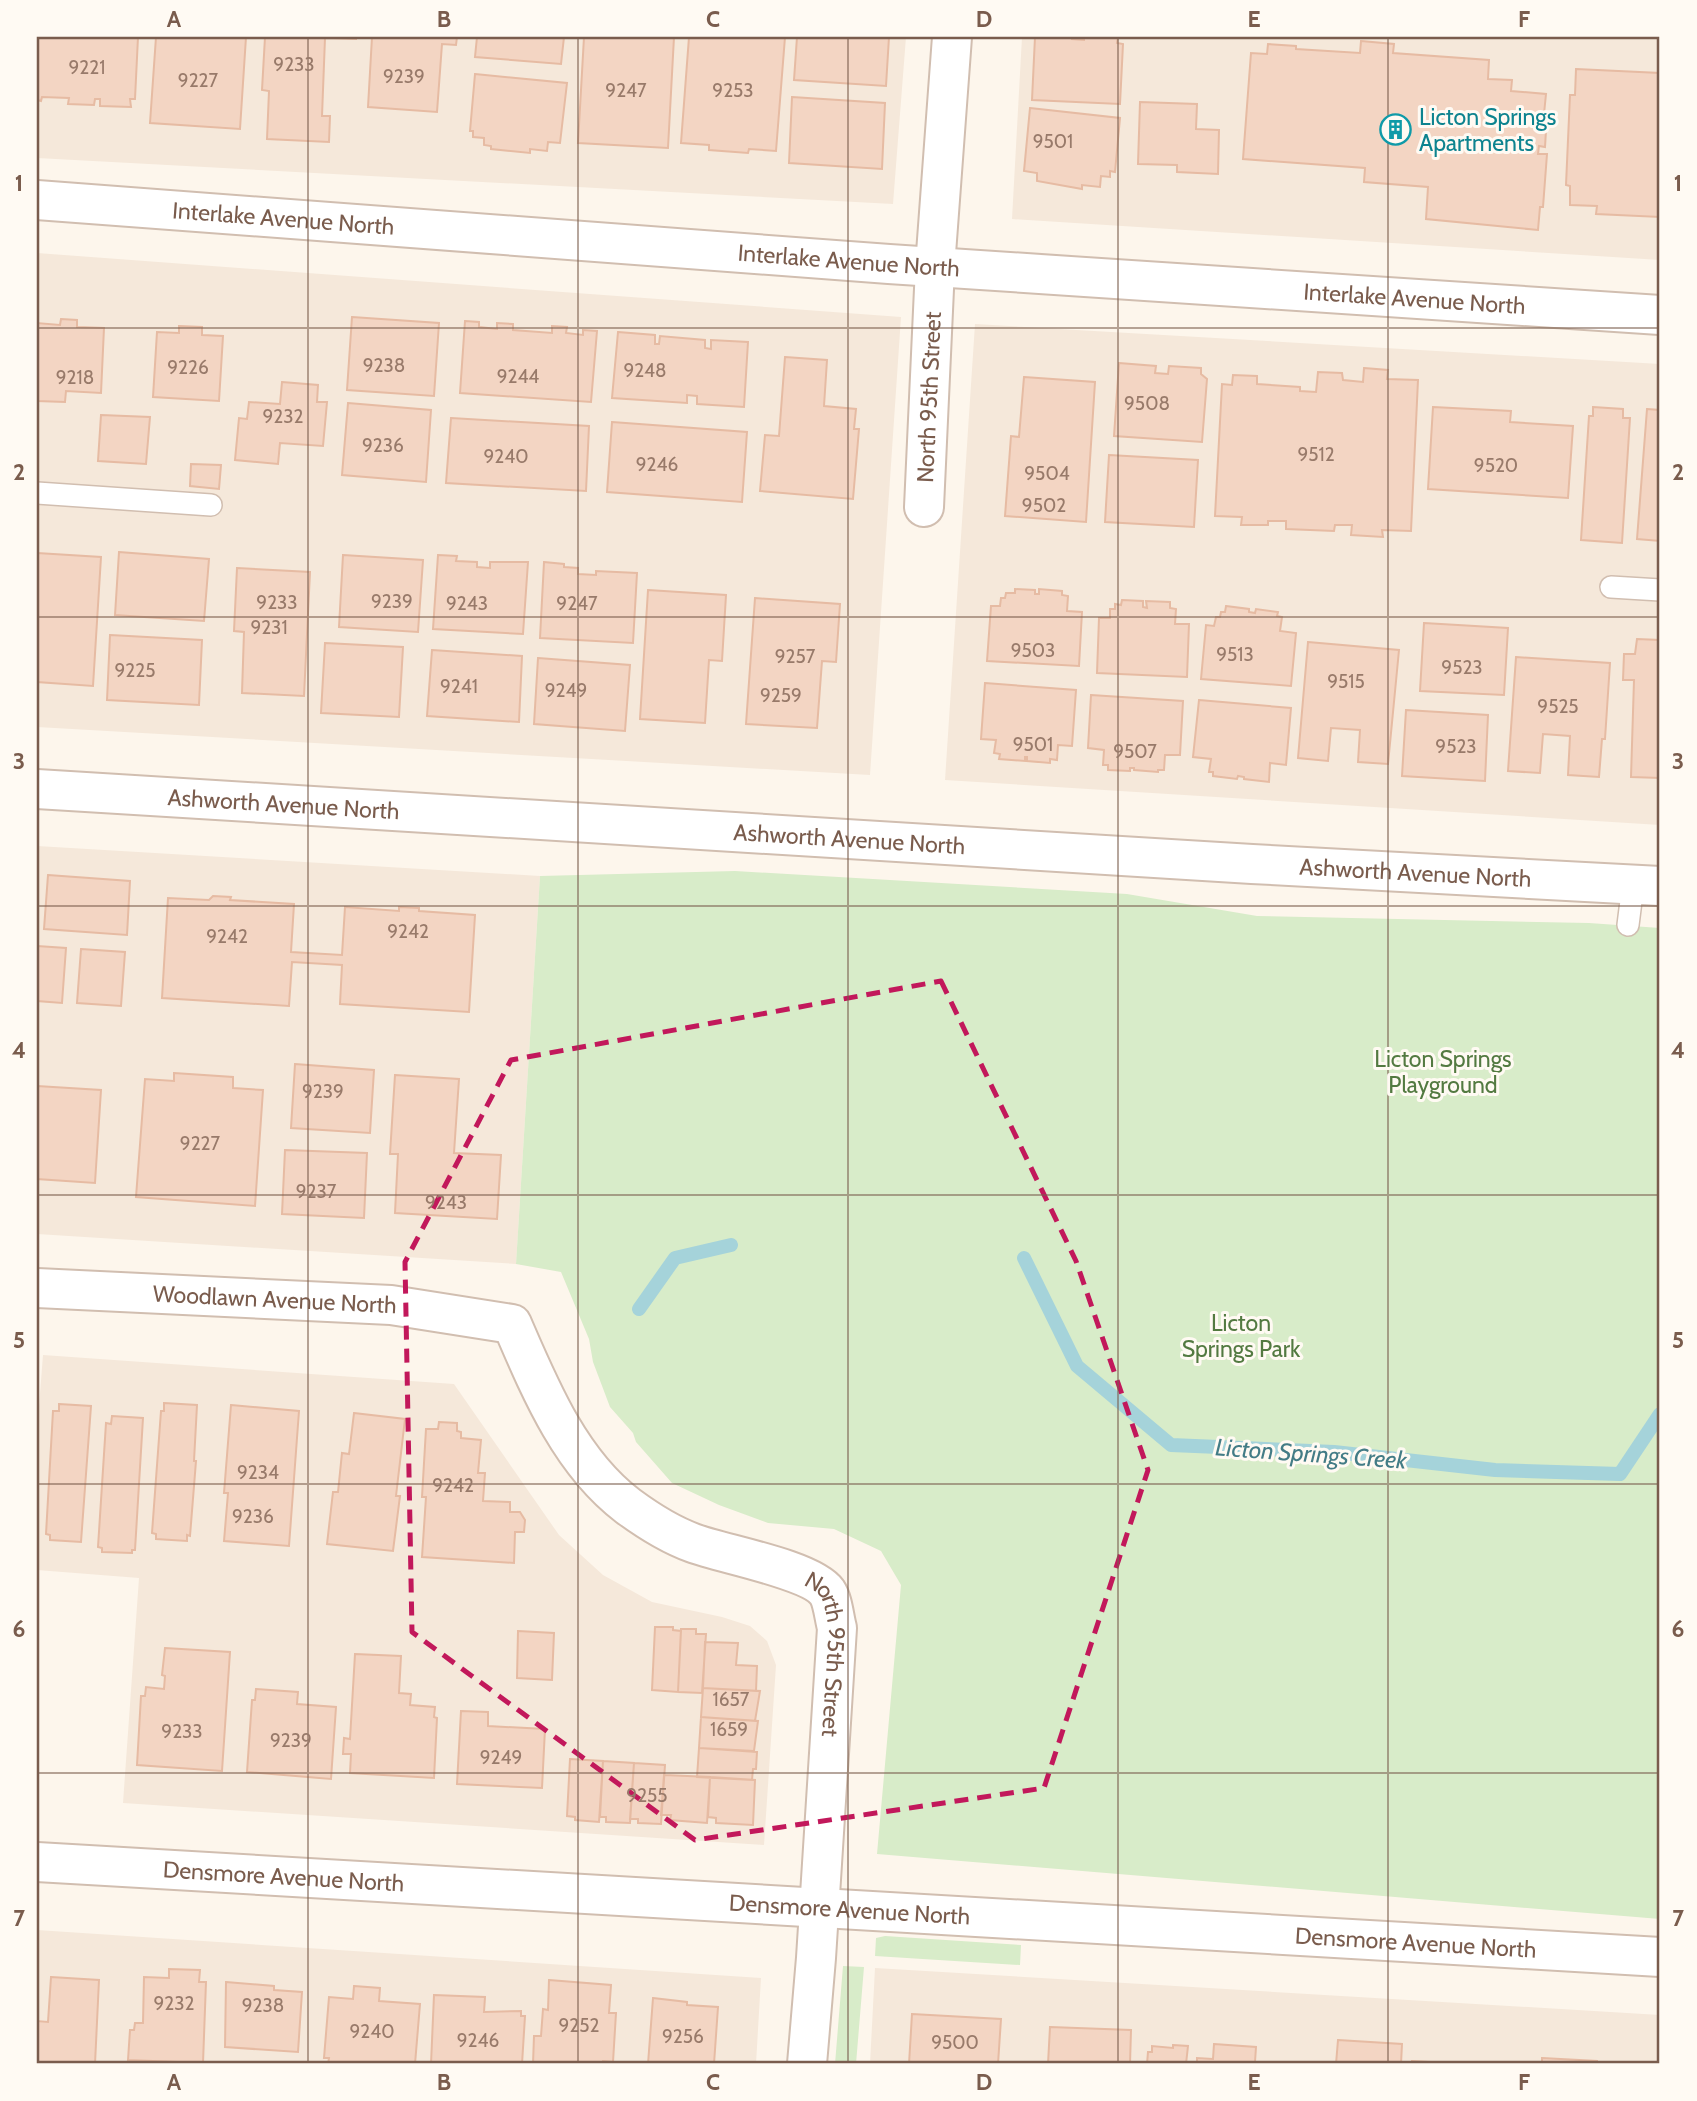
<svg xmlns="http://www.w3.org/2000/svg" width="1697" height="2101" font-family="Cabin,sans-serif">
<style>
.residential{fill:#f5e8da}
.green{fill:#d8ecc9}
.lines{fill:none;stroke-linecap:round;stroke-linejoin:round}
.stream{stroke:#a5d3da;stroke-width:14}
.building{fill:#f3d5c3;stroke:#e6bba3;stroke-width:2}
.lane-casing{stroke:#d1beb0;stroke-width:24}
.street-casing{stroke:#d1beb0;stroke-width:42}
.lane{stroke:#fff;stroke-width:21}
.street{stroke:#fff;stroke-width:38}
.marked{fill:none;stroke:#c2185b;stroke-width:5;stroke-dasharray:14 9;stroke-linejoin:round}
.grid{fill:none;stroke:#7a5c4d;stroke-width:2;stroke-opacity:0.55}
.labels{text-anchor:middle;stroke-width:6;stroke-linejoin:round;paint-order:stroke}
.number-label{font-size:19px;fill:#987a6a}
.culture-label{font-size:23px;fill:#0d838f;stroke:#fffaf3;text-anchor:start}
.street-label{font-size:23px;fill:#7a5c4d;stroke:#fffaf3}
.park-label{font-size:23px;fill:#537a41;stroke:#fffaf3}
.water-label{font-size:24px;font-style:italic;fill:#437c86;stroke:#fffaf3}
.neatline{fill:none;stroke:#7a5c4d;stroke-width:2.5}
.grid-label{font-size:23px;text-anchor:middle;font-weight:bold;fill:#7a5c4d}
</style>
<rect width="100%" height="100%" fill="#fdf6ec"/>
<path class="residential" d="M37,37H906L893,204L37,158Z
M1022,37H1624L1660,39V260L1012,219Z
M37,253L901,317L870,775L37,727Z
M975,324L1660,364V825L945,780Z
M37,846L540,876L516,1264L37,1234Z
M43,1355L454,1384L559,1535L603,1575L652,1602L722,1617L750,1626L767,1641L776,1665L764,1845L123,1803L139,1578L37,1570V1432Z
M37,1930L761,1978L756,2064H37Z
M875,1968L1660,2015V2064H870Z"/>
<path class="green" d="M735,871L1127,894L1257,916L1589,923L1660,928V1919L877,1854L901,1585L881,1551L834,1529L768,1523L719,1505L672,1483L636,1442L633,1433L610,1407L593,1362L589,1339L561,1272L516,1264L540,876Z
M885,1936L1021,1945L1020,1965L875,1956L876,1938Z
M843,1966L864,1967L856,2064H835Z"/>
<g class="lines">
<path class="stream" d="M1024,1258L1077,1366L1171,1445L1334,1452L1495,1470L1620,1474L1660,1414
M639,1309L675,1258L731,1245"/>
</g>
<path class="building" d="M37,37H138L135,99H130L131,107L100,106V99H95L94,105L68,104L69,98L42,97L41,101L37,100Z
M156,37H246L240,129L150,123Z
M265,37H356V39L325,38L322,116H330L329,142L267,139L269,91L262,90Z
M372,37H457L456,45L442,44L437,112L368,107Z
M477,37H564L561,64L475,57Z
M584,37H674L668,148L578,143Z
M689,37H785L776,151L749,149L748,153L709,150V145L681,143Z
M797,37H889L886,86L794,80Z
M1035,37H1072V39L1084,40V37H1118L1117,43L1123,44L1120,104L1032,100Z
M1361,41L1394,44L1393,53L1489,60L1488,79L1512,80L1511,91L1546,94L1544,114H1547L1545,147L1539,146L1538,154H1547L1543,207H1540L1538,230L1426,219L1428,187L1364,182L1365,168L1243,159L1251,53L1267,54L1268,44L1296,46V49L1360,53Z
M1576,69L1660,73V217L1596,214L1597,206L1570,205V186L1566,185L1570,95H1575Z
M475,74L567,83L560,143L548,142L547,151L530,149V153L491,149V146L484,145V138L473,137V131H470Z
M792,97L885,103L882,169L789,163Z
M1140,102L1197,104L1196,129L1219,130L1218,174L1177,172V165L1138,164Z
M1030,108L1120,118L1115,172L1110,171V177L1101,176L1100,187L1082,185V189L1037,181V173L1024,171Z
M352,317L439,323L434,396L347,390Z
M61,319L77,320V327L104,328L101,393L66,391L65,402L37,401V323L60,325Z
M465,321L479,322V327L497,329V323L513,324V330L552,333V326L567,327L566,333L583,335V330L597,331L591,402L460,393Z
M179,326L202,327V335L223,336L219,401L153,397L157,332L179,333Z
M618,332L655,335V344H659L660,336L705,340V348L711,349V340L748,342L744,407L697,404V396L687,395V403L612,398Z
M785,357L827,360L824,406L856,409L854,429H859L853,499L760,491L765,435L779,436Z
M1119,363L1156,366L1155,373L1168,374L1169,366L1201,368V374L1207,379L1202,442L1114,436Z
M1364,368L1388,370L1387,379L1418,380L1411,531L1382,530L1383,537L1351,535L1352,525H1335L1334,531L1286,529V521H1268V525H1241L1242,517L1215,516L1222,384L1232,385L1233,375L1257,376V384L1300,387V391L1316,392L1318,372L1342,373L1343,380L1363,382Z
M1024,377L1095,382L1086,522L1005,516L1011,436L1019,437Z
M282,382L318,385L317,402H327L323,446L280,443L278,464L235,460L239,418L247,419L249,402L280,404Z
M348,403L431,410L426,482L342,475Z
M1433,407L1511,411L1510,422L1573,426L1568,498L1428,489Z
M1593,407L1623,409V418H1630L1622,543L1581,540L1589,416H1593Z
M1647,409L1660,410V541L1637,539Z
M101,415L150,417L146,464L98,461Z
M451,418L589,426L586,491L446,483Z
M612,422L747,432L742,502L607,492Z
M1109,455L1198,460L1194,527L1105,522Z
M191,464L221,465L219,489L190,486Z
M119,552L209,559L204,621L115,615Z
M37,553L101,557L93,686L37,682Z
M343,555L423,560L418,632L339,627Z
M438,555L457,556L456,561L477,562V567L490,568V562H528L523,634L433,629Z
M544,562L564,564V567L578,568V574L596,575V571L637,573L633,643L540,638Z
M237,568L310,572L304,696L242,693L244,632L234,631Z
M1015,589L1035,590V594H1039V589L1062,591V595L1068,596L1067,611L1082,612L1079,666L987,661L991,606H1000L1001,598H1005L1006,593H1015Z
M648,590L726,595L722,661L709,660L705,723L640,719Z
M755,598L840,604L836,662L822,661L817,728L746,724Z
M1122,600L1143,601V607L1147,608L1146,601L1170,602V608L1176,609L1175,624H1189L1187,677L1097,673L1099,618H1110V609H1115V604L1121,605Z
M1226,606L1249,609V612L1255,613L1256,609L1278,612L1277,616L1282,617L1280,631L1296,633L1291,686L1201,679L1206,625L1214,626L1216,617H1220L1221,612H1225Z
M1424,623L1508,628L1504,695L1420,691Z
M110,635L202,640L199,705L107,700Z
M1637,639L1660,640V778L1631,777L1634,680H1623L1624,654H1635Z
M1308,642L1399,650L1388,764L1358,762L1360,730L1331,728L1328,761L1298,758Z
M325,643L403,647L399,717L321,713Z
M432,650L522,656L519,722L427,716Z
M1516,657L1610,663L1605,739H1602L1599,777L1568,775L1570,736L1543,734L1540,773L1508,771Z
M538,658L630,665L625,731L534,724Z
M985,683L1076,690L1072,746L1058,745L1057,760L1050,759V763L1027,761V757H1025V761L999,759L1000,754L994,753L996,740L981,739Z
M1091,695L1183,701L1180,755H1165L1164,770H1158V772L1134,770V768H1130V771L1108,770V765H1103L1104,750L1088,748Z
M1199,700L1291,708L1286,765L1270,763L1269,782L1244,779V777L1238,776L1237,779L1213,776V772H1209L1211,759L1193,757Z
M1406,710L1488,715L1485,781L1402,776Z
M48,875L130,881L127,935L44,929Z
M213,896L231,897L230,900L294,904L291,952L342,955L345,907L399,911V907L419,908V911L475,915L469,1012L340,1004L342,965L292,962L289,1006L162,998L168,898L209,900Z
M37,946L66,948L62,1003L37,1001Z
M81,949L125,952L121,1006L77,1003Z
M295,1064L374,1070L370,1133L291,1128Z
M174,1073L233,1077V1088L263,1090L255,1206L136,1197L145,1079L174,1081Z
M395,1075L459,1079L454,1153L501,1155L497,1219L395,1213L398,1154H390Z
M37,1086L101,1090L95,1183L37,1179Z
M285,1150L367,1153L364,1218L282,1214Z
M164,1403L197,1405L194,1461H196L190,1536L187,1535V1541L156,1539V1534L152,1533L161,1411H164Z
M59,1404L91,1406L81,1542L50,1540V1535L46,1534L53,1411H59Z
M231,1405L299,1411L289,1546L224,1541L228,1493H224Z
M354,1413L405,1419L396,1496H400L393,1551L327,1544L333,1492H338L342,1453L349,1454Z
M112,1416L143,1418L135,1550H132V1553L102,1552V1548L98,1547L106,1423L111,1424Z
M439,1422L457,1423V1431L461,1432V1438L481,1440L478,1473H485L483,1501L510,1502V1512H520L525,1520L524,1532H515L514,1563L422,1557L426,1497H422L426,1429H438Z
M655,1627H673V1630L681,1631L678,1692L652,1690Z
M681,1629H696V1634H706L702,1693L678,1692Z
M518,1631L554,1633L552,1680L517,1678Z
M705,1642L738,1643L736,1665L757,1666L756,1691L703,1688Z
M165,1648L230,1652L222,1771L137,1765L141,1696H145L146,1687L164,1689L165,1676L162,1675Z
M355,1654L401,1656L399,1693L411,1694L410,1705L435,1707L434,1717L437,1718L434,1778L350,1773L351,1754H343L344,1738L350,1739Z
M703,1688L760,1691L755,1721L701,1717Z
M256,1689L298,1692L297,1704L336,1707L331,1779L247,1772L252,1700H255Z
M461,1711L488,1712V1726L545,1729L542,1788L457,1784Z
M701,1717L758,1721L754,1751L699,1748Z
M699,1748L757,1752L756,1769H753L752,1780L697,1777Z
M570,1759L603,1761L599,1822L575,1820V1817L567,1816Z
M603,1761L634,1763L630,1823L606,1822V1817H600Z
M634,1763L665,1765L661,1824L638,1823V1819H630Z
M664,1775L710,1777L707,1823L670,1820L671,1815H661Z
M710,1777L755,1780L753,1825L716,1823V1818L708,1817Z
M169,1969L200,1970L199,1982H206L203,2063L128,2060L130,2030H134L135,2023H143L144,1977L169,1978Z
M51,1977L99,1980L95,2064H37V2021L48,2022Z
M549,1980L611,1985L609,2013H616L613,2062L603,2061L602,2064H533L534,2036H541L543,2009L548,2010Z
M226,1982L274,1986V1990L302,1992L298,2052L225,2047Z
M354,1986L380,1988L379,2001L420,2004L415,2064H328L329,2058H324L329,1997L353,1999Z
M434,1995L485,1997L484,2012L521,2011V2016H525L522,2064H431Z
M653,1998L687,2002V2005L718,2007L714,2064H648Z
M912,2014L1001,2019L998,2064H909Z
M1050,2027L1131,2030L1130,2064H1048Z
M1338,2040L1402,2044L1401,2064H1336Z
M1214,2044L1256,2047L1255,2062L1271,2064H1197V2058L1213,2059Z
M1173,2045L1188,2046L1186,2064H1147L1148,2052H1152V2046L1173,2048Z
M1542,2058L1597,2061V2064H1542Z
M1412,2061L1449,2063V2064H1412Z"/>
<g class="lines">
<defs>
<path id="lane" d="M37,493L211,505
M1611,587L1660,590
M1628,925L1633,885"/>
<g id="street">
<path id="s1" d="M37,200L889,264L1660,315"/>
<path id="s2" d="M924,507L935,267L952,37"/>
<path id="s3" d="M37,789L1252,864L1660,886"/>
<path id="s4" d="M37,1288L391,1305L512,1324C540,1389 570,1462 628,1506C647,1520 671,1535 693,1543C722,1554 810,1569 827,1592C833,1601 834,1617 837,1628L816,1958L807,2064"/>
<path id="s5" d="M37,1862L1660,1957"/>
</g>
</defs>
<use href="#lane" class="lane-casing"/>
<use href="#street" class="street-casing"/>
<use href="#lane" class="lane"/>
<use href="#street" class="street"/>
</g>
<path class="marked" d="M941,981L1076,1261L1148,1470L1044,1788L695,1840L412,1632L405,1262L511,1060Z"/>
<path class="grid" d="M308,37V2064M578,37V2064M848,37V2064M1118,37V2064M1388,37V2064M37,328H1660M37,617H1660M37,906H1660M37,1195H1660M37,1484H1660M37,1773H1660"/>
<defs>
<symbol id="building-ring" viewBox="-11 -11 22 22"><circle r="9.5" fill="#fffaf3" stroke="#0f9aa8" stroke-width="1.5"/><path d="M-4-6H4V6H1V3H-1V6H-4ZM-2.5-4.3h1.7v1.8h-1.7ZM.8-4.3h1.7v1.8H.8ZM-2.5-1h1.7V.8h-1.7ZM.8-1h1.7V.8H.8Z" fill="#0f9aa8"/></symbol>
</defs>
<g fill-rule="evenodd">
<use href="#building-ring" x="1378" y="112" width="35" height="35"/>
</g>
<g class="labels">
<g class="number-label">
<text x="294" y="71">9233</text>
<text x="87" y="74">9221</text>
<text x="404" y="83">9239</text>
<text x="198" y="87">9227</text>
<text x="626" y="97">9247</text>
<text x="733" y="97">9253</text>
<text x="1053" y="148">9501</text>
<text x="384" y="372">9238</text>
<text x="188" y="374">9226</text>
<text x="645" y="377">9248</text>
<text x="518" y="383">9244</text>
<text x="75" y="384">9218</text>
<text x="1147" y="410">9508</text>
<text x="283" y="423">9232</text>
<text x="383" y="452">9236</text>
<text x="1316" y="461">9512</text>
<text x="506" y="463">9240</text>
<text x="657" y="471">9246</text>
<text x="1496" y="472">9520</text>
<text x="1047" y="480">9504</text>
<text x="1044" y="512">9502</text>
<text x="392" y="608">9239</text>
<text x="277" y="609">9233</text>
<text x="467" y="610">9243</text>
<text x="577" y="610">9247</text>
<text x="269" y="634">9231</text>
<text x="1033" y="657">9503</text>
<text x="1235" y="661">9513</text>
<text x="795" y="663">9257</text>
<text x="1462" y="674">9523</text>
<text x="135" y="677">9225</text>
<text x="1346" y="688">9515</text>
<text x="459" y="693">9241</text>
<text x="566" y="697">9249</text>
<text x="781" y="702">9259</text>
<text x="1558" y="713">9525</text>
<text x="1033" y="751">9501</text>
<text x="1456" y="753">9523</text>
<text x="1135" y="758">9507</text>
<text x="408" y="938">9242</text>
<text x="227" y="943">9242</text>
<text x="323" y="1098">9239</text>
<text x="200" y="1150">9227</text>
<text x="316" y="1198">9237</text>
<text x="446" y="1209">9243</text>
<text x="258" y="1479">9234</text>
<text x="453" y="1492">9242</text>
<text x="253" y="1523">9236</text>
<text x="731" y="1706">1657</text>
<text x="729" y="1736">1659</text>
<text x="182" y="1738">9233</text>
<text x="291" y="1747">9239</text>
<text x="501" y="1764">9249</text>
<text x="647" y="1802">9255</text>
<text x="174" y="2010">9232</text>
<text x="263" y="2012">9238</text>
<text x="579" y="2032">9252</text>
<text x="372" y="2038">9240</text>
<text x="683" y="2043">9256</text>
<text x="478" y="2047">9246</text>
<text x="955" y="2049">9500</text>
</g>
<g class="culture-label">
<text x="1419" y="125">Licton Springs<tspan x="1419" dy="26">Apartments</tspan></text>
</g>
<g class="street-label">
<text dy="8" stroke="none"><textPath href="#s1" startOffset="247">Interlake Avenue North</textPath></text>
<text dy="8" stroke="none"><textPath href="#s1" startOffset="814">Interlake Avenue North</textPath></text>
<text dy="8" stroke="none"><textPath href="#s1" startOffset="1381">Interlake Avenue North</textPath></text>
<text dy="8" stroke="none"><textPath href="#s2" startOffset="110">North 95th Street</textPath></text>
<text dy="8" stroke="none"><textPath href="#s3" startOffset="247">Ashworth Avenue North</textPath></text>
<text dy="8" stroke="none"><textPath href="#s3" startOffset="814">Ashworth Avenue North</textPath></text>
<text dy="8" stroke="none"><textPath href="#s3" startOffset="1381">Ashworth Avenue North</textPath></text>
<text dy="8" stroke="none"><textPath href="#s4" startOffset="238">Woodlawn Avenue North</textPath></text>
<text dy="8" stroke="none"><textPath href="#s4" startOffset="975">North 95th Street</textPath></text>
<text dy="8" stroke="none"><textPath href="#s5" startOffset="247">Densmore Avenue North</textPath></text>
<text dy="8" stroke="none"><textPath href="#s5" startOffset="814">Densmore Avenue North</textPath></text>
<text dy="8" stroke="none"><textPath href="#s5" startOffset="1381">Densmore Avenue North</textPath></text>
</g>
<g class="park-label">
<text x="1443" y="1067">Licton Springs<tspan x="1443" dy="26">Playground</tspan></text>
<text x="1241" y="1331">Licton<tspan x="1241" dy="26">Springs Park</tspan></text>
</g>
<g class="water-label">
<text transform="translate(1311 1454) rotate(4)" y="8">Licton Springs Creek</text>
</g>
</g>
<rect width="1697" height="2101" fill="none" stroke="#fffaf3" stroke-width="77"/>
<rect x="38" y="38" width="1620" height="2024" class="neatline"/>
<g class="grid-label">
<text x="174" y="27">A</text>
<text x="444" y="27">B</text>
<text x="713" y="27">C</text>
<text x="984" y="27">D</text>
<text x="1254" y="27">E</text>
<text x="1524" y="27">F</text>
<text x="19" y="191">1</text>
<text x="1678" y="191">1</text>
<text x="19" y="480">2</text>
<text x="1678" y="480">2</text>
<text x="19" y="769">3</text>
<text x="1678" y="769">3</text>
<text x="19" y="1058">4</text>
<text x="1678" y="1058">4</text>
<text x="19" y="1348">5</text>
<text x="1678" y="1348">5</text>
<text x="19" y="1637">6</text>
<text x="1678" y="1637">6</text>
<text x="19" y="1926">7</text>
<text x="1678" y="1926">7</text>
<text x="174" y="2090">A</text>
<text x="444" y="2090">B</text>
<text x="713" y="2090">C</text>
<text x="984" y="2090">D</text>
<text x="1254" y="2090">E</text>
<text x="1524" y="2090">F</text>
</g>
</svg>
